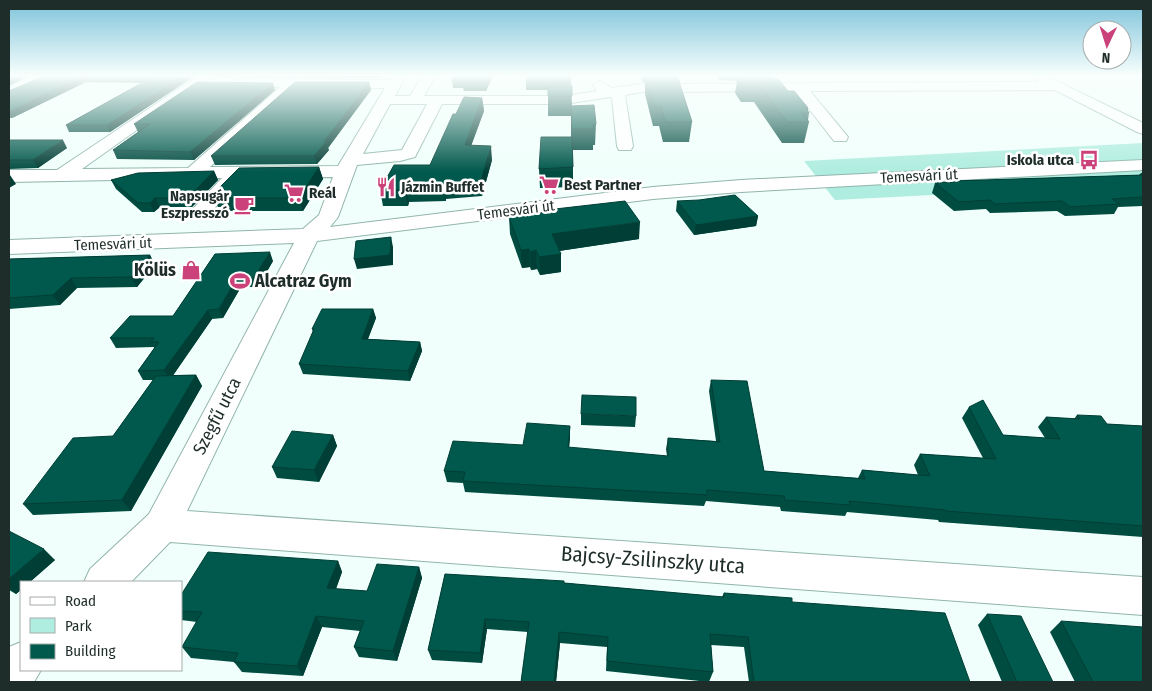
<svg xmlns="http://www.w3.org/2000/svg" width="1152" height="691" font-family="'Fira Sans Condensed',sans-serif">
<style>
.green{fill:#aeeddf}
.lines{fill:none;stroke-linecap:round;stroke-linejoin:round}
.minor-casing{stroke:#91b5ac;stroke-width:2}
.minor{fill:#fff;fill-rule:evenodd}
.wall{fill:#014c41}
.shaded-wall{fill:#013e35}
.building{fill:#01584c;stroke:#013e35}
.labels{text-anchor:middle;stroke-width:5;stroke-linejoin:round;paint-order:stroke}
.far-poi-label{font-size:15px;font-weight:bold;fill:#1f2d2a;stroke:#fff;text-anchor:start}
.far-street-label{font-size:15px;fill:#1f2d2a;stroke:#fff}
.poi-label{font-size:18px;font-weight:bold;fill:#1f2d2a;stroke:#fff;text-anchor:end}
.street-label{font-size:18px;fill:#1f2d2a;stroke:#fff}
.near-street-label{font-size:21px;fill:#1f2d2a;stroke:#fff}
</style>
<rect width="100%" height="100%" fill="#f0fffb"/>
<path class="green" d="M1143,143V184L835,200L804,161Z"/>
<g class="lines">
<defs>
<path id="minor" d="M199,75H214L82,169L188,168L280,87L231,86L229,83L236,79L390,80L393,75H406L395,96H410L423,75H436L424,96H565L597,91L593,85L600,81L612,88L642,84L1038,82L1036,79L1038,76L1044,75L1143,123V134L1137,132L1055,90L810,91L848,137L846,141H834L795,91L642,92L625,95L633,146L631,150H619L617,146L612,98L610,97L565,104H442L415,157L400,161L357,165L338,217L330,227L653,187L741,180L1143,160V170L741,192L653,199L317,241L187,511L1143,577V615L170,542L131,582H84L90,569L149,514L294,243L9,254V240L303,229L319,215L333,177L243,178L207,216L200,218L193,216L190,212L222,178L9,182V170H57ZM296,87L385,88L338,166L210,167ZM390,104H427L402,150L363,154Z
M21,642V670H41L34,682H9V647Z"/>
</defs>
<use href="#minor" class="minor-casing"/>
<use href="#minor" class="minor"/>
</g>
<path class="wall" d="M47,75H196L110,132H69L66,125L141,83L86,82L12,118H9V91Z
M214,75H381L379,78L215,77Z
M451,75H493L486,91H464L463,88H453Z
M526,75H571L572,106L596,124L595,145H593V150H573V187L540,188L539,169L571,137V116H548V90H526Z
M640,75H677L692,122L689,142H663L659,126H653L645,94V82H642Z
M716,75H771L788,91L808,108V111L809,113L808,120L809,122L804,143H782L754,102H741L735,93L737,81L719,80Z
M369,82L371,90L328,148L329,150L317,164L215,165L211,156Z
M275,90L194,160L117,159L113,150L138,132L134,124Z
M482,98L484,111L471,145L492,160L482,196L446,199V201L409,202L408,206H383L380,190L430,165L456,114Z
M9,141L67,148L38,168L9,169Z
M319,167L323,179L303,211H226L225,207H218L213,194Z
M214,171L218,180L192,207H160L154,212H142L116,189L111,180Z
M1141,173H1143V206L1118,207L1114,214L1065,216L1057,211L990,213L986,209L954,211L932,193L935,183H951L952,181L1139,175Z
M677,201L758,216L756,226L694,235L676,211Z
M555,209L639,239L559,251L561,254V272L540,275L537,269L531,270L530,267L522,268L510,234L509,217L555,211Z
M215,254L273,261L258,287H241L223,318L212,319L173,375H196L202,386L131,511L33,515L23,504L113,436L153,380H143L138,371L154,348V347L116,348L110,338L173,316Z
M150,255L155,265L137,287L77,288L60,305L9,309V259Z
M373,309L376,318L368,339L420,342L422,351L410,381L303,374L299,364L313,332L312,329Z
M711,380L764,471L858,478L862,470L918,475L914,465L920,454L983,458L962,418L969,407L1003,435L1045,438L1038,427L1046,417L1074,419L1077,415L1107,424L1143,426V537L939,522L938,520L847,512L845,516L781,511L780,507L706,501L704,506L465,492L463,483L447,482L444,471L523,445L570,426V437L569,448L667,456L666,449L668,438L716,441L709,391Z
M581,414L636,416L635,427L581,425Z
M333,435L337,446L319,482L277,478L272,467Z
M9,531L55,560L16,594L9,590Z
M338,561L342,572L336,589L367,591L419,567L422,578L397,661L359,657L354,647L360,631L322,627L303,676L242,672L234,662L191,658L182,647L197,622L181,620V595Z
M445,574L564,583L722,597L724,593L792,602L970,682H749L744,647L711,645L713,672L709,682L606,671L607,647L560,643L556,682H521L528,632L487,629L482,663L432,660L428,650Z
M987,614L1053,682H1002L978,625Z
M1061,621L1143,682H1075L1050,632Z"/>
<path class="shaded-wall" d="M16,75H31L9,86V78Z
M185,75H196L110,132L107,125Z
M485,75H493L486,91Z
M83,76L86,82L12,118L9,113V112Z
M369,82L371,90L328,148L329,150L317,164L314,156L324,142Z
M273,83L275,90L194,160L190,152Z
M482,98L484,111L466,160L465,145Z
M63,140L67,148L38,168L33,160Z
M491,146L492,160L482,196L481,181Z
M319,167L323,179L303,211L299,198Z
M214,171L218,180L192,207L188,198Z
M10,175L16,184L9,188V176Z
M444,183L446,199V201L443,185Z
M406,186L409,202L408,206L405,190Z
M155,198L160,207L154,212L150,203Z
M758,216L756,226L694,235L696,225Z
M640,222L639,239L552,252V234Z
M391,237L393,247V265L357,269L354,259Z
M529,249L530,267L522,268L521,250Z
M536,250L537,269L531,270L530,252Z
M270,252L273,261L258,287L254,278Z
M561,254V272L540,275L539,257Z
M150,255L155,265L137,287L131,277Z
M71,278L77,288L60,305L53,295Z
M237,278L241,287L223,318L219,309Z
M373,309L376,318L364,349L362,339Z
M208,310L212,319L170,380L164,370Z
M420,342L422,351L410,381L408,371Z
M196,375L202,386L131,511L122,500Z
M570,426V437L568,458V447Z
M333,435L337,446L319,482L314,470Z
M44,549L55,560L30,582H21V590L16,594L9,587V579Z
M338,561L342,572L332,599L327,588Z
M419,567L422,578L397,661L393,651Z
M316,616L322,627L303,676L297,666Z
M485,619L487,629L482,663L480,653Z
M559,632L560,643L556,682H554Z"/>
<path class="building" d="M9,75H16L9,78Z
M47,75H185L107,125H66L151,78L83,76L9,112V91Z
M677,75L692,122H665L661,106H654L646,76Z
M738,75H771L774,79H778L788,91H794L808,108H806L809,113H801L809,122H787L758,83H744Z
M197,82L273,83L190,152L113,150L150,124H134Z
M295,82H369L324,142H326L314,156H211Z
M572,86V96H548V87Z
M464,97L482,98L465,145L491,146L481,181L444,183L443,185L406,186L405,190H380L394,165H430L453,114H456Z
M594,105L596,124H593L594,129H572L571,106Z
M541,137H572L573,167L539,169Z
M10,140H63L33,160H9V141Z
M319,167L299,198H221L224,194H213L239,168Z
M214,171L188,198H155L150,203H138L111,180L138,173Z
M1143,175V197L1112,199L1120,204L1070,207L1062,201L995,204L990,200L959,202L935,183L954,182L952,181Z
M735,195L758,216L696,225L677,201L699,200Z
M625,201L640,222L552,234L561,254L539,257L536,250L530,252L529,249L521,250L509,217L556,211L555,209Z
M391,237L390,255L354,259L356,241Z
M270,252L254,278H237L219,309L208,310L164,370L138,371L159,342H151L154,338H110L130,316H173L215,254Z
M150,255L131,277L71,278L53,295L9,298V259Z
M322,309H373L362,339L420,342L408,371L299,364L314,329H312Z
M196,375L122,500L23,504L73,438L113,436L156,376Z
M711,380L747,381L764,471L865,479L862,470L930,476L920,454L996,459L969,407L983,400L1003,435L1060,439L1046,417L1080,419L1077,415L1101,416L1107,424L1143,426V526L946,511L945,510L849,501L850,505L785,500L784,496L707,490V495L463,481L465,472L444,471L453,441L523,445L527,423L570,426L568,447L668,456V438L720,442Z
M582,395L636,397V416L581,414Z
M292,431L333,435L314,470L272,467Z
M9,531L44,549L9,579Z
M208,552L338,561L327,588L367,591L377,564L419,567L393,651L354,647L364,621L316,616L297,666L234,662L238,653L182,647L202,612L181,611V595Z
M445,574L564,581V583L724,597V593L792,598V602L945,613L970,682H754L748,637L710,634L713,672L607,661L608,637L559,632L554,682H521L529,622L485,619L480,653L428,650Z
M987,614L1021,616L1053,682H1017Z
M1061,621L1143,627V682H1093Z"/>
<linearGradient id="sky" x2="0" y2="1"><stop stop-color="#7cc2da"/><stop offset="0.44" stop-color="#f8fffd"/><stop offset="1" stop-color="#f8fffd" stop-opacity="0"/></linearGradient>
<rect width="1152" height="172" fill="url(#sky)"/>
<defs>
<symbol id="bus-bare" viewBox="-9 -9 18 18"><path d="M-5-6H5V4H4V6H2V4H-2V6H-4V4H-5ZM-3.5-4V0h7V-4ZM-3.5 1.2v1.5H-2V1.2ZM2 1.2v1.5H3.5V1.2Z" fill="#cb427b" stroke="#fff" stroke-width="2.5" paint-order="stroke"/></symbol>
<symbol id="supermarket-bare" viewBox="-9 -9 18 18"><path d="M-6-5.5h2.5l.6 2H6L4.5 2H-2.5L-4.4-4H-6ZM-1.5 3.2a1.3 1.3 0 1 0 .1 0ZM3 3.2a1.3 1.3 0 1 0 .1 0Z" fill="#cb427b" stroke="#fff" stroke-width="2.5" paint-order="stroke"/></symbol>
<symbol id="restaurant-bare" viewBox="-9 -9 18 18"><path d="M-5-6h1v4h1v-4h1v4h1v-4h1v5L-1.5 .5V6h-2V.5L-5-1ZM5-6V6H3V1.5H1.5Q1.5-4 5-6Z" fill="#cb427b" stroke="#fff" stroke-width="2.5" paint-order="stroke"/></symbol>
<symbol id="cafe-bare" viewBox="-9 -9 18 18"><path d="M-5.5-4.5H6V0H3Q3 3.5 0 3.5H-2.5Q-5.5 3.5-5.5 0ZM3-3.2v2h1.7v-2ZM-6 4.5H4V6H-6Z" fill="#cb427b" stroke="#fff" stroke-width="2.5" paint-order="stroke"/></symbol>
<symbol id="shop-bare" viewBox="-9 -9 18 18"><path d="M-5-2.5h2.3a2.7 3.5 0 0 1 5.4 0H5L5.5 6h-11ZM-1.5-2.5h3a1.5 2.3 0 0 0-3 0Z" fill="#cb427b" stroke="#fff" stroke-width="2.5" paint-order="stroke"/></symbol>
<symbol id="stadium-bare" viewBox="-9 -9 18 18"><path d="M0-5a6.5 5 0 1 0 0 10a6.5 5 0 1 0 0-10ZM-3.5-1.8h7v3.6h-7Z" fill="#cb427b" stroke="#fff" stroke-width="2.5" paint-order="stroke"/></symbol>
</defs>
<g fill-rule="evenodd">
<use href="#bus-bare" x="1075" y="146" width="28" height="28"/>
<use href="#supermarket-bare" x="535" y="171" width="28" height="28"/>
<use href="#restaurant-bare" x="372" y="173" width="28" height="28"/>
<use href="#supermarket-bare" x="280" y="179" width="28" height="28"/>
<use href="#cafe-bare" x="230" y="191" width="28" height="28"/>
<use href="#shop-bare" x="177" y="256" width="28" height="28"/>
<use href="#stadium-bare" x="226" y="267" width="28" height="28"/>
</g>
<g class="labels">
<g class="far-poi-label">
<text x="1074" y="165" text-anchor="end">Iskola utca</text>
<text x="564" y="190">Best Partner</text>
<text x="401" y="192">Jázmin Buffet</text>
<text x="309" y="198">Reál</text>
<text x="229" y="201" text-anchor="end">Napsugár<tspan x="229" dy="17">Eszpresszó</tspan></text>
</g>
<g class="far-street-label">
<text transform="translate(919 176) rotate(-3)" y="5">Temesvári út</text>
<text transform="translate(516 210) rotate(-7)" y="5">Temesvári út</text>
<text transform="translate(113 244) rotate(-2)" y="5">Temesvári út</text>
</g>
<g class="poi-label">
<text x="176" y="276">Kölüs</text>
<text x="255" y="287" text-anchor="start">Alcatraz Gym</text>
</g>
<g class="street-label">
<text transform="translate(217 416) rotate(-63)" y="6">Szegfű utca</text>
</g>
<g class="near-street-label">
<text transform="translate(653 560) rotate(4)" y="7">Bajcsy-Zsilinszky utca</text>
</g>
</g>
<rect width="1152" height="691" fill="none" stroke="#1f2d2a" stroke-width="20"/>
<rect x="20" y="581" width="162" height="90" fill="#ffffff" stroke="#a5abaa"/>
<rect x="30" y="597" width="25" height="8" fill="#ffffff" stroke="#a5abaa"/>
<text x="65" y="606" font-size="15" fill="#1f2d2a">Road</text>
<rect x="30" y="618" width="25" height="15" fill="#aeeddf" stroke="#a5abaa"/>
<text x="65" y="631" font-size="15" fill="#1f2d2a">Park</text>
<rect x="30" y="644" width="25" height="15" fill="#01584c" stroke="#a5abaa"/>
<text x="65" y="656" font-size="15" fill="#1f2d2a">Building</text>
<g transform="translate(1107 45) rotate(184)"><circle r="24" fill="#ffffff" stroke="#a5abaa"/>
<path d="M0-4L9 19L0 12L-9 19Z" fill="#cb427b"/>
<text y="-8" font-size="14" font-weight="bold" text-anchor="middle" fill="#1f2d2a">N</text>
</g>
</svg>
